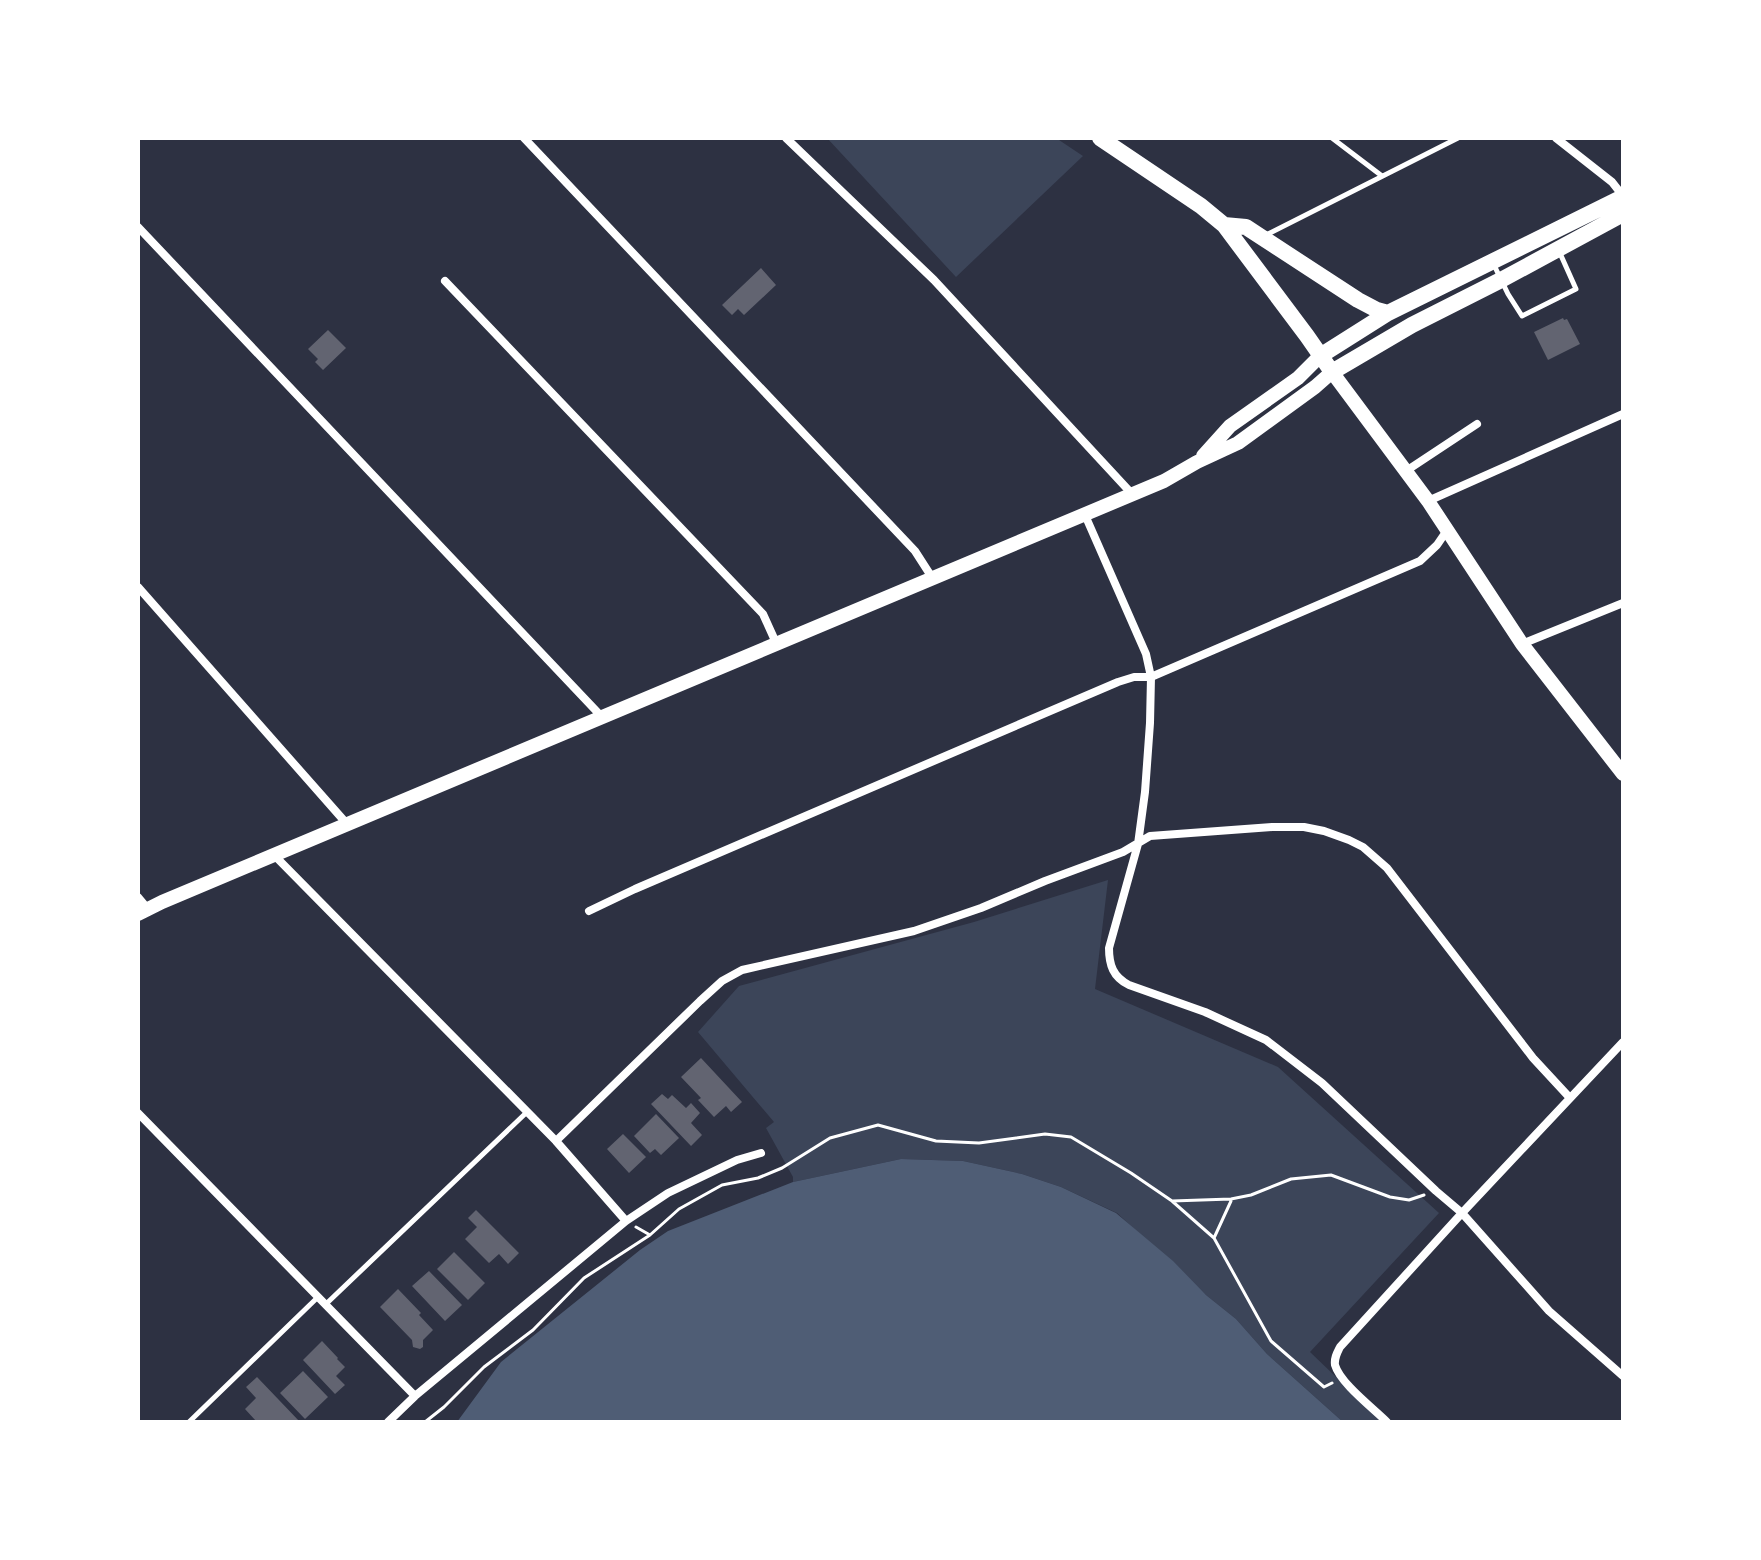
<svg xmlns="http://www.w3.org/2000/svg" width="1761" height="1560" font-family="'Fira Sans Condensed',sans-serif">
<style>
.green{fill:#3c4559}
.water{fill:#4f5d75}
.building{fill:#626471}
.lines{fill:none;stroke-linecap:round;stroke-linejoin:round}
.path{stroke:#fff;stroke-width:3}
.service{stroke:#fff;stroke-width:5}
.minor{stroke:#fff;stroke-width:8}
.secondary{stroke:#fff;stroke-width:14}
.primary{stroke:#fff;stroke-width:16}
</style>
<rect width="100%" height="100%" fill="#2d3142"/>
<path class="green" d="M827,138H1056L1083,156L956,277Z
M1108,880L1095,989L1278,1067L1439,1213L1310,1352L1383,1422H1343L1267,1354L1236,1319L1206,1295L1117,1213L1061,1187L1022,1174L963,1161L901,1159L793,1182V1177L766,1128L774,1122L698,1032L739,986L974,922Z"/>
<path class="water" d="M901,1159L963,1161L1022,1174L1061,1187L1116,1213L1173,1261L1206,1295L1236,1319L1267,1354L1343,1422H457L501,1362L640,1250L668,1231L793,1182Z"/>
<path class="building" d="M761,268L776,285L744,315L738,309L732,315L722,305Z
M1563,318L1564,320L1567,319L1580,344L1548,360L1534,332Z
M328,330L346,348L323,370L315,362L318,359L308,349Z
M701,1058L742,1102L731,1112L726,1106L714,1117L698,1100L701,1098L681,1077Z
M662,1094L668,1099L672,1095L686,1108L691,1103L700,1113L691,1123L702,1135L691,1146L651,1104Z
M656,1114L679,1138L661,1155L655,1149L650,1153L634,1136Z
M623,1134L646,1157L629,1173L607,1149Z
M476,1210L519,1253L508,1264L499,1254L489,1263L465,1239L477,1227L468,1218Z
M454,1252L485,1283L468,1300L437,1269Z
M429,1271L462,1305L445,1321L412,1286Z
M398,1289L421,1313L419,1315L433,1330L423,1340V1347L420,1349L413,1347L412,1340L380,1307Z
M322,1341L338,1358L337,1359L345,1367L336,1376L345,1385L335,1394L303,1360Z
M303,1371L328,1397L305,1419L280,1393Z
M257,1377L300,1422H257L245,1409L256,1398L246,1387Z"/>
<g class="lines">
<path class="path" d="M1172,1201L1231,1199L1251,1195L1291,1179L1331,1175L1390,1197L1409,1200L1424,1195
M636,1227L650,1235
M1214,1238L1231,1201
M425,1422L444,1407L484,1367L533,1330L584,1278L650,1235L679,1209L722,1185L758,1178L782,1168L830,1138L878,1125L936,1141L979,1143L1045,1134L1071,1137L1131,1173L1172,1201L1214,1238L1271,1341L1324,1387L1332,1383"/>
<path class="service" d="M1332,138L1382,176
M1266,235L1458,138
M1493,263L1508,294L1522,316L1576,289L1559,251
M326,1304L527,1112
M189,1422L318,1297"/>
<path class="minor" d="M524,138L915,551L933,579
M786,138L934,280L1133,495
M1556,138L1612,182L1623,196
M138,227L602,717
M445,281L763,614L777,645
M1406,471L1477,424
M1428,501L1623,414
M1085,515L1146,654L1151,677L1150,723L1145,792L1138,844L1109,948C1109,965 1113,977 1129,985L1205,1012L1266,1040L1322,1083L1436,1191L1462,1213L1549,1311L1623,1376
M138,587L347,824
M1522,644L1623,603
M274,855L556,1141L626,1221
M138,897L148,909
M589,911L635,889L1118,682L1134,677H1151L1420,561L1437,545L1448,529
M138,1113L415,1396
M556,1141L700,1001L722,981L742,970L914,931L981,908L1045,881L1123,852L1150,836L1272,827H1304L1324,831L1349,840L1363,847L1387,868L1533,1058L1570,1098
M388,1422L415,1396L626,1221L668,1193L737,1160L761,1153
M1387,1422C1373,1408 1340,1383 1335,1365C1334,1358 1337,1353 1340,1347L1462,1213L1623,1042"/>
<path class="secondary" d="M1203,456L1230,426L1298,378L1320,356
M138,914L162,902L1164,481L1197,462L1238,443L1315,387L1332,372L1428,501L1522,644L1623,774"/>
<path class="primary" d="M1100,138L1201,206L1224,225L1307,336L1332,372L1412,325L1501,280L1623,214
M1224,225L1246,227L1358,300L1377,310L1388,313
M1320,356L1388,313L1623,197"/>
</g>
<rect width="1761" height="1560" fill="none" stroke="#ffffff" stroke-width="280"/>
</svg>
